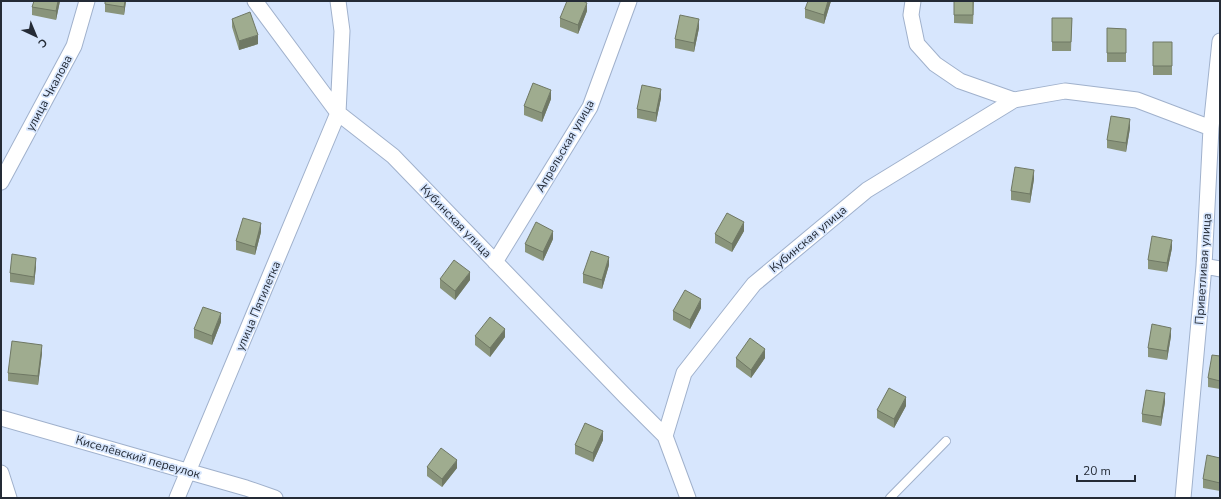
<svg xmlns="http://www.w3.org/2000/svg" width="1221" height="499" font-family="'Nunito Sans',sans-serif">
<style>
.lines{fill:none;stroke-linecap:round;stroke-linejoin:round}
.lane-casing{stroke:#a0b1cc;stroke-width:10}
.street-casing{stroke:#a0b1cc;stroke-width:17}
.lane{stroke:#fff;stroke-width:8}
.street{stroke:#fff;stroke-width:15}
.wall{fill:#89947b}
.shaded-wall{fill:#6f7864}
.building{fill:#9fac8f;stroke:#6f7864}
.labels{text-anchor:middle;stroke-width:3.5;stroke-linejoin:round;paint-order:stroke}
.street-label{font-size:12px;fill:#242b36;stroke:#d7e6fd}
</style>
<rect width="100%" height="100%" fill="#d7e6fd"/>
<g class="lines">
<defs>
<path id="lane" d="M890,498L946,441"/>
<path id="street" d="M255,1L338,113L393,156L626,397L665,436
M913,1L911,15L917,44L935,64L960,81L1014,100L1065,91L1137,100L1211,128
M1,182L74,46L87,1
M495,262L590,107L629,1
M1204,266L1220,269
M1,418L246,488L275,498
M1,473L9,498
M177,498L338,113L342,31L338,1
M688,498L665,436L684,373L754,284L867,190L1014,100
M1183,498L1204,266L1211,128L1220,41"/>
</defs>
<use href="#lane" class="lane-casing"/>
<use href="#street" class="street-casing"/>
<use href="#lane" class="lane"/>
<use href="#street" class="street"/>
</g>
<path class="wall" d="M34,1H60L56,20L32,15V7Z
M105,1H126L124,15L105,12Z
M831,1L824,24L805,18V9Z
M954,1H974L973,24L954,23Z
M587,11L578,34L560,27V18Z
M1052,18H1072L1071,51H1052Z
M232,19L258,44L239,50L232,27Z
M699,28L694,52L675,48V39Z
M1107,28L1126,29V62H1107Z
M1153,42H1172V75H1153Z
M661,98L656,122L637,118V109Z
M551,99L542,122L524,115V106Z
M1130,128L1126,152L1107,148V140Z
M1034,179L1030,203L1011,200V191Z
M744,231L732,252L715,243V234Z
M261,232L255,255L236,250V241Z
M553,239L543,261L525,252V244Z
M1172,248L1167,272L1148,269V260Z
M609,265L602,289L583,283V274Z
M36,266L34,285L10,282V273Z
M440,279L470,280L455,300L440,288Z
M1220,297V313H1219V304Z
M701,308L690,329L673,320V311Z
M221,322L212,345L194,338V329Z
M475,336L505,337L490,357L475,345Z
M1171,336L1167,360L1148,357V348Z
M42,353L38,385L8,381V373Z
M1220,356V389L1208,387V378Z
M736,358H765L751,378L736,367Z
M1165,402L1161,426L1142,422V414Z
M906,406L894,428L877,418V410Z
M603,440L593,462L575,454V445Z
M1220,458V491L1203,488V479Z
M427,467L457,468L442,487L427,476Z"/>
<path class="shaded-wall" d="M58,1H60L56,20V11Z
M125,1H126L124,15V7Z
M828,1H831L824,24V15Z
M587,3V11L578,34V25Z
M699,19V28L694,52V43Z
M258,35V44L239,50V41Z
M661,89V98L656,122V113Z
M551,90V99L542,122V113Z
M1130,119V128L1126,152V143Z
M1034,170V179L1030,203V194Z
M744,222V231L732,252V244Z
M261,223V232L255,255V247Z
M553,231V239L543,261V252Z
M1172,240V248L1167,272V263Z
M609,257V265L602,289V280Z
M36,258V266L34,285V277Z
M470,272V280L455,300V291Z
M701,299V308L690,329V320Z
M221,313V322L212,345V336Z
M1171,328V336L1167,360V351Z
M505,329V337L490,357V348Z
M42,345V353L38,385V376Z
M765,349V358L751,378V370Z
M1165,393V402L1161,426V417Z
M906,397V406L894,428V419Z
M603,431V440L593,462V453Z
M457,460V468L442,487V479Z"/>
<path class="building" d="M34,1H58L56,11L32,7Z
M105,1H125L124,7L105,4Z
M567,1H583L587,3L578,25L560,18Z
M808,1H828L824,15L805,9Z
M954,1H973V15H954Z
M250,12L258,35L239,41L232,19Z
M680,15L699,19L694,43L675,39Z
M1052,18H1072L1071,42H1052Z
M1107,28L1126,29V53H1107Z
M1153,42H1172V66H1153Z
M533,83L551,90L542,113L524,106Z
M642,85L661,89L656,113L637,109Z
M1111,116L1130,119L1126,143L1107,140Z
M1015,167L1034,170L1030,194L1011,191Z
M727,213L744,222L732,244L715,234Z
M243,218L261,223L255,247L236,241Z
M536,222L553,231L543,252L525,244Z
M1152,236L1172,240L1167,263L1148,260Z
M591,251L609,257L602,280L583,274Z
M12,254L36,258L34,277L10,273Z
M454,260L470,272L455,291L440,279Z
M685,290L701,299L690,320L673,311Z
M203,307L221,313L212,336L194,329Z
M490,317L505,329L490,348L475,336Z
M1152,324L1171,328L1167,351L1148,348Z
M750,338L765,349L751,370L736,358Z
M12,341L42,345L38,376L8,373Z
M1212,355L1220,356V381L1208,378Z
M889,388L906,397L894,419L877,410Z
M1146,390L1165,393L1161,417L1142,414Z
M585,423L603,431L593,453L575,445Z
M441,448L457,460L442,479L427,467Z
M1207,455L1220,458V483L1203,479Z"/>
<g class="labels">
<g class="street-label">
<text transform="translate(49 93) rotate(-62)" y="4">улица Чкалова</text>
<text transform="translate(565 146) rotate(-60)" y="4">Апрельская улица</text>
<text transform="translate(456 221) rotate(46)" y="4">Кубинская улица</text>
<text transform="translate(808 239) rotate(-40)" y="4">Кубинская улица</text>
<text transform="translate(1203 269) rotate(-86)" y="4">Приветливая улица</text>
<text transform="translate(258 306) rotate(-67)" y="4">улица Пятилетка</text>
<text transform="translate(138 457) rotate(16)" y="4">Киселёвский переулок</text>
</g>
</g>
<rect width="1221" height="499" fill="none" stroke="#242b36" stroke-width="4"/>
<g transform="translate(36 36) rotate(136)" stroke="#d7e6fd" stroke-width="3" paint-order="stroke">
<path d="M0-3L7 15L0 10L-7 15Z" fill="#242b36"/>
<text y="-6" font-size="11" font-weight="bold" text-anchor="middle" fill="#242b36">С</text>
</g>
<path d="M1077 475v6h58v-6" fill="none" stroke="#242b36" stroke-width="2"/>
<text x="1083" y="475" font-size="12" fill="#242b36" stroke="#d7e6fd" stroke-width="3" paint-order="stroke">20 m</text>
</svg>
